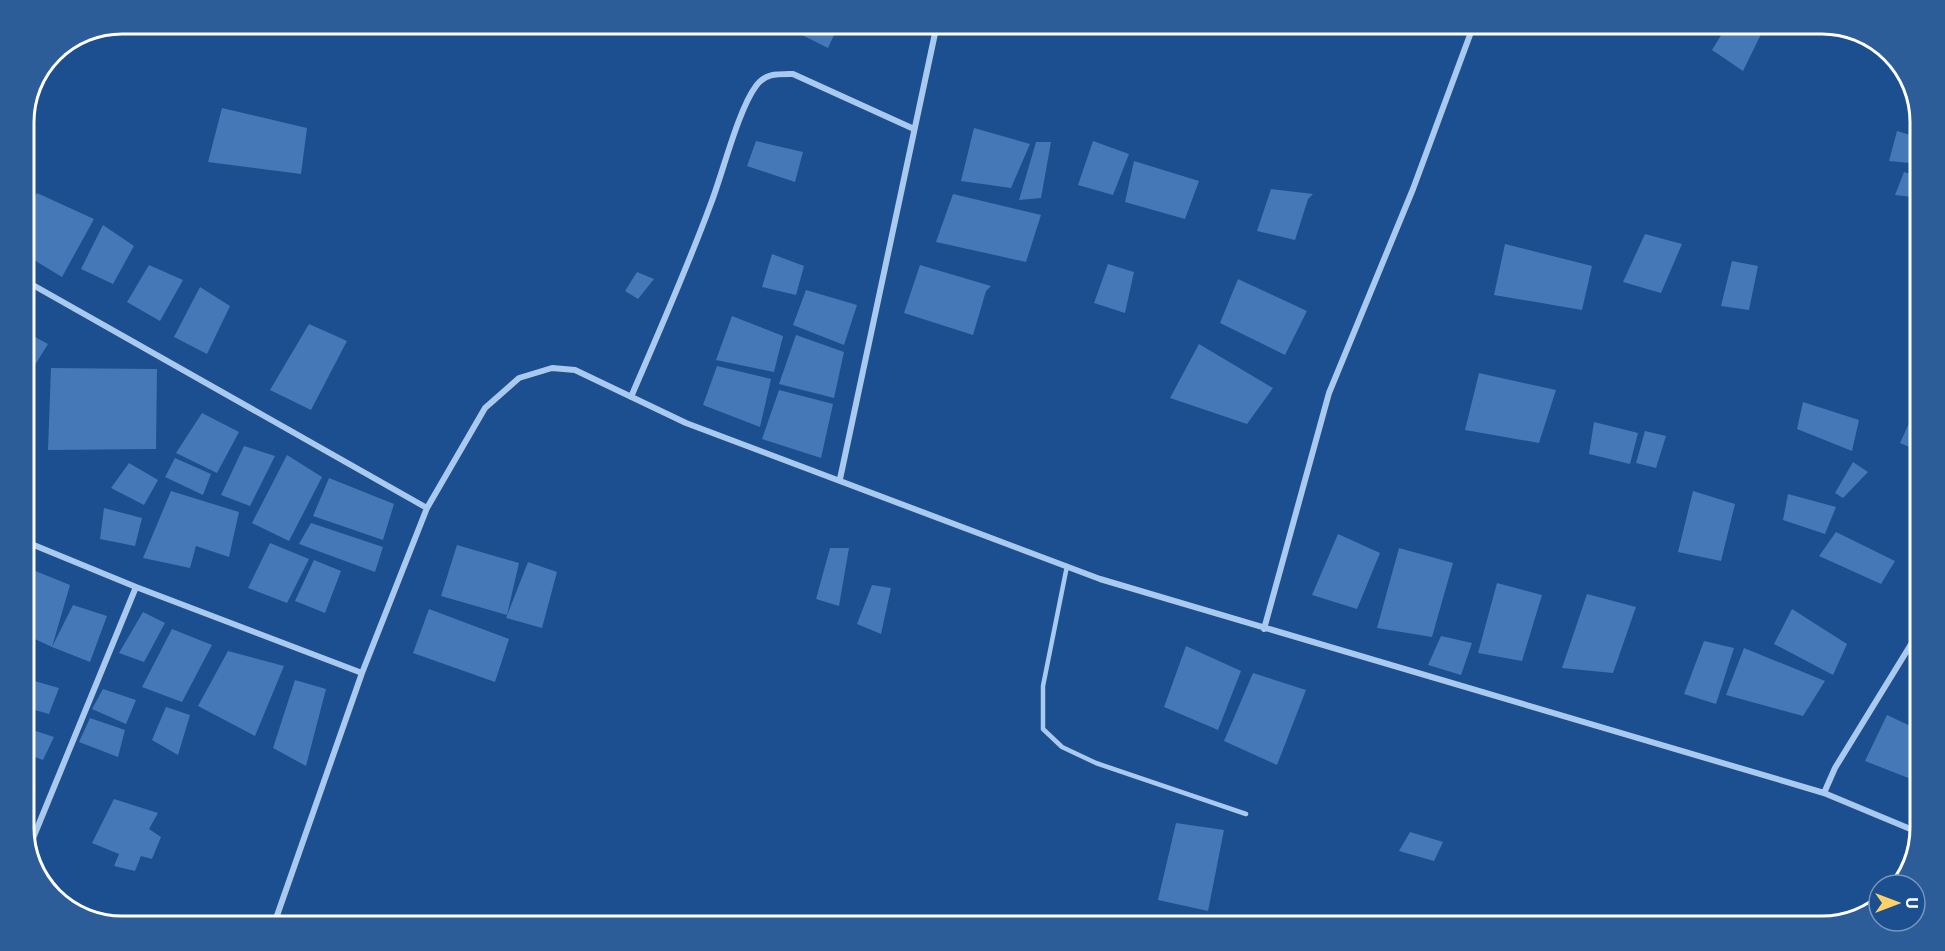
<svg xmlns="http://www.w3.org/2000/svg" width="1945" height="951" font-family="'Open Sans',sans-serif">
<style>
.building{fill:#4478b7}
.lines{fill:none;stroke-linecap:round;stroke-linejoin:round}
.lane{stroke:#a9c9ee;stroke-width:4.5}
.street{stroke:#a9c9ee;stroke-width:6}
.rim{fill:none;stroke:#fff;stroke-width:3}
</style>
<rect width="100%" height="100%" fill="#1b4f8f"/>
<path class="building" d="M803,24H839L828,48L800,34Z
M1728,24H1766L1743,71L1712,50Z
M222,108L307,128L301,174L208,162Z
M974,128L1030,144L1011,188L961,181Z
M1897,131L1917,137L1909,163L1889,161Z
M756,141L803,152L795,182L747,166Z
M1093,141L1129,154L1113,195L1078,185Z
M1036,142H1051L1041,198L1019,200Z
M1134,161L1199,181L1185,219L1125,202Z
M1904,172L1921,177V198L1895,195Z
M1271,189L1313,194L1308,199L1295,240L1257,231Z
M37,193L94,219L62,277L24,254V213Z
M953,194L1041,215L1026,262L936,242Z
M103,225L134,246L113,284L81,269Z
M1645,234L1682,244L1661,293L1623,282Z
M1505,244L1592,266L1582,310L1494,295Z
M772,254L804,266L796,295L762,287Z
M1732,261L1758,266L1749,310L1721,306Z
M1108,264L1134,272L1125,313L1094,303Z
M149,265L183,280L160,321L127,302Z
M920,265L991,286L986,291L973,335L904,313Z
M637,272L654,279L638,299L625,291Z
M1238,279L1307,311L1285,355L1220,323Z
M200,287L230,306L207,354L174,337Z
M806,290L857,305L844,345L793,325Z
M732,316L783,336L774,372L716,360Z
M309,324L347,341L311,410L270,390Z
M24,331L48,344L30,373L24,370Z
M796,335L844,352L834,398L779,384Z
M1199,344L1273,388L1247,424L1170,398Z
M717,366L771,379L760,427L703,405Z
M51,368L157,369L156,449L48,450Z
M1479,373L1556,390L1539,443L1465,430Z
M779,390L833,404L821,458L762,439Z
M1921,397V452L1900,443Z
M1803,402L1859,420L1852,451L1797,429Z
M202,413L239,432L217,473L176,453Z
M1594,422L1638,433L1630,464L1589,454Z
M1645,431L1666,436L1656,468L1636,463Z
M244,446L275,456L250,506L221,495Z
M287,455L322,477L289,541L252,523Z
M175,458L211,474L203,495L165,477Z
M1853,462L1868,472L1843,498L1835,493Z
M129,463L158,480L144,505L111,488Z
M329,478L394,504L383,540L313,516Z
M171,491L239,512L229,557L196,546L190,568L143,558Z
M1693,491L1735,504L1721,561L1678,552Z
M1788,494L1836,507L1825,534L1783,520Z
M104,508L142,518L135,546L100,539Z
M311,523L383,547L375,572L299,544Z
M1836,532L1895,561L1881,584L1819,556Z
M1338,534L1380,553L1357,609L1312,595Z
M270,543L309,559L287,603L248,588Z
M457,545L519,563L507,615L441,596Z
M830,548H849L839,606L816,599Z
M1399,548L1453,563L1432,637L1377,628Z
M314,560L341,571L325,613L295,601Z
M528,562L557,572L542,628L506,618Z
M33,570L70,585L52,647L24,634V592Z
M1497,583L1542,595L1522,661L1478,653Z
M872,585L891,588L881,634L857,624Z
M1587,594L1636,607L1613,673L1562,668Z
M73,605L107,616L90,662L52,647Z
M429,609L509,639L495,682L413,653Z
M1792,609L1847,644L1833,675L1774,644Z
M143,612L165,623L144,662L119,653Z
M172,629L212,645L182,702L142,687Z
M1441,636L1472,643L1461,675L1428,665Z
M1704,641L1734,648L1716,704L1684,694Z
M1186,646L1241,671L1218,730L1164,707Z
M1744,648L1825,681L1803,716L1726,695Z
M228,651L284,666L255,736L198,706Z
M1253,673L1306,690L1277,765L1224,741Z
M24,678L59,688L49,714L24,707Z
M295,680L326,689L306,766L273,748Z
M103,689L136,700L126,724L92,709Z
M166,707L190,715L178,755L152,740Z
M1887,715L1921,731V783L1865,761Z
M90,718L125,730L118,757L79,742Z
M24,727L54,737L43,760L24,753Z
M114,799L158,813L149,829L161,837L152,859L141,856L135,871L114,866L119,854L92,843Z
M1176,823L1224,830L1208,911L1158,900Z
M1410,832L1443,842L1434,861L1399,851Z
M1153,921L1170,926V927H1152Z"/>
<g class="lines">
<path class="lane" d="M1067,566L1043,686V729L1062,747L1096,763L1246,814"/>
<path class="street" d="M24,280L427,508
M631,397C658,334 686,271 710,206C722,176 738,110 756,86C765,73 778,74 793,74L914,129
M840,479L937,24
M24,541L136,587L362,673
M1264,629L1329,393L1413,189L1474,24
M1824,793L1920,833
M29,848L136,587
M273,927L362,673L427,508L485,408L519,378L552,368L575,370L686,423L1100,579L1824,793L1835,768L1921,628"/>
</g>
<path d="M0 0H1945V951H0ZM122 34H1822A88 88 0 0 1 1910 122V828A88 88 0 0 1 1822 916H122A88 88 0 0 1 34 828V122A88 88 0 0 1 122 34Z" fill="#2d5d98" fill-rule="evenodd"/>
<path class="rim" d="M122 34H1822A88 88 0 0 1 1910 122V828A88 88 0 0 1 1822 916H122A88 88 0 0 1 34 828V122A88 88 0 0 1 122 34Z"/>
<g transform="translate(1897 903) rotate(90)"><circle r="28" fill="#1b4f8f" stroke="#7695bc" stroke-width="1.5"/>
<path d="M0-4.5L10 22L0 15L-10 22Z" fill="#ffd166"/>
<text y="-9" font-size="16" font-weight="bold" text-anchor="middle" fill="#ffffff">U</text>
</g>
</svg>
